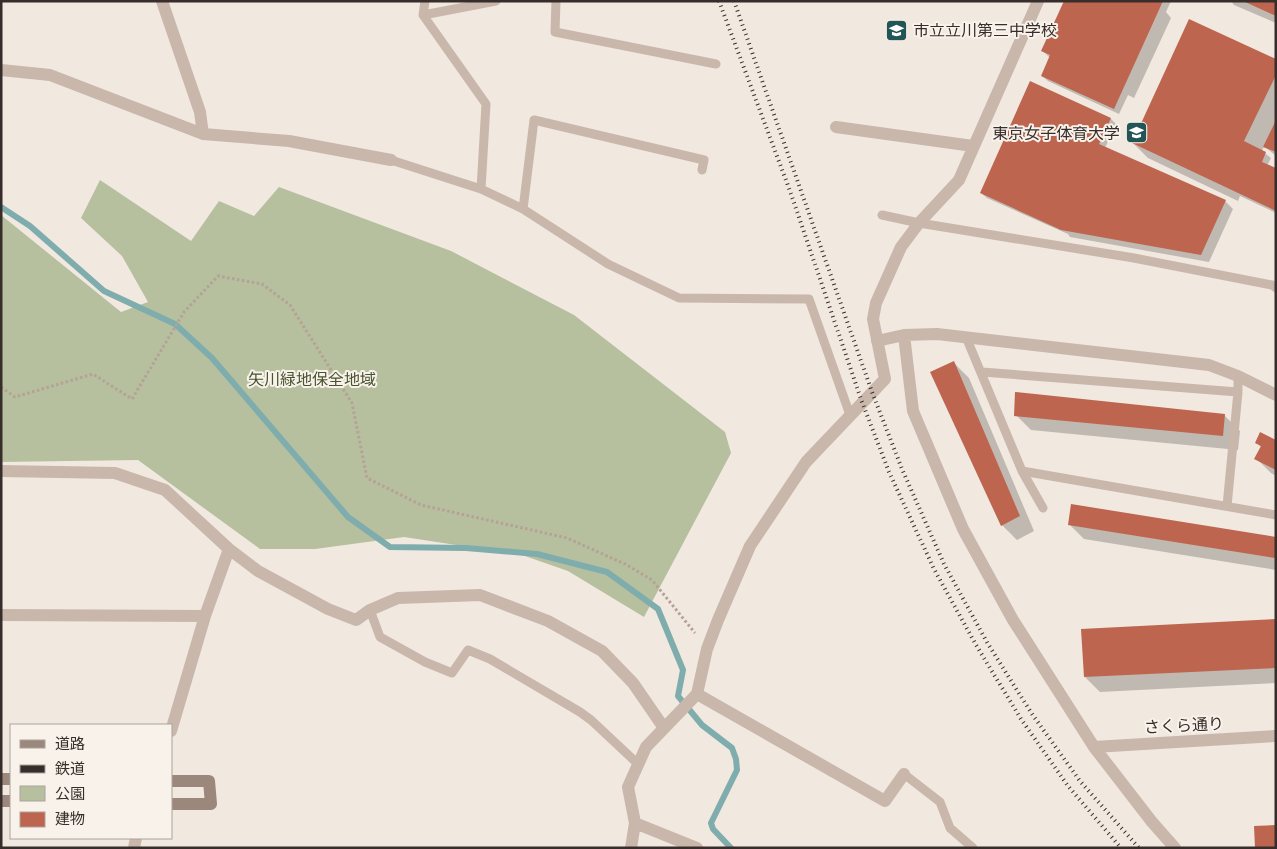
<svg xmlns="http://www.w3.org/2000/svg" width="1277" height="849" font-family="Helvetica,'Noto Sans JP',sans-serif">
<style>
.green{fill:#b6c09f}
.shadow{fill:#0003}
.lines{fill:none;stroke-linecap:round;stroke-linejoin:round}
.stream{stroke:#7fadad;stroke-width:6}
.building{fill:#be654f}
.path{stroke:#b5a195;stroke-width:3;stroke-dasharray:2.5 2.5;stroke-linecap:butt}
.lane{stroke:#c9b7ab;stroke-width:9}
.street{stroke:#c9b7ab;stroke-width:12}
.secondary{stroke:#9c877c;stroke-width:12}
.rail{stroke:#372d2a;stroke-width:4;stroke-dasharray:1 4;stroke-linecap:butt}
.labels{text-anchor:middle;stroke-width:4;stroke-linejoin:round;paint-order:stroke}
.poi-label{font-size:16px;fill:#372d2a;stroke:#f9f2eb;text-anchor:start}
.park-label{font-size:16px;fill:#48542f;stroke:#f9f2eb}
.street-label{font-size:16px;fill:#372d2a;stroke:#f9f2eb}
</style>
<rect width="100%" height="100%" fill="#f1e8df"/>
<path class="green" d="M100,180L191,241L219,201L254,216L279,187L451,251L574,315L725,432L731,453L644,617L568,571L522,555L404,537L315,549H260L138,460L1,462V215L121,312L148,302L122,256L81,218Z"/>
<path class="shadow" d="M1066,1H1171L1166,12L1171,18L1134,98L1128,95L1119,114L1048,81L1042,76L1050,58L1043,51Z
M1231,1H1276V23L1234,5Z
M1276,60V156L1264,146L1262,151L1271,158L1267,166L1276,170V213L1240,196L1238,201L1148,158L1133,143Z
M1031,83L1111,119L1116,124L1105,148L1225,201L1233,209L1209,262L1070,237L1068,234L987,198L981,193Z
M954,363L969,378L1034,531L1017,540L1002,525Z
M1016,415L1225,416L1240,431L1238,450L1031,430Z
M1256,442H1276V476L1271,473L1256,458L1262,448Z
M1069,524L1276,538V570L1084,539Z
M1276,621V683L1100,692L1085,677Z"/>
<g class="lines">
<path class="stream" d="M1,207L30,226L104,291L175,324L212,358L348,517L390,547L466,548L537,554L607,572L658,609L683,670L678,696L702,725L732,748L736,759L737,770L711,823L713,829L731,848"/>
</g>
<path class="building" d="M1064,1H1163L1114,109L1041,76L1050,55L1041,51Z
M1243,1H1276V16Z
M1189,19L1276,59V75L1244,141L1266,152L1262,162L1276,168V211L1132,143Z
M1030,81L1111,118L1099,144L1226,200L1201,255L1061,230L980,193Z
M1276,120V152L1263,147Z
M954,361L1020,516L1001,526L930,372Z
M1015,392L1225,414L1223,436L1014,416Z
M1260,432L1276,440V470L1254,459L1261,446L1255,443Z
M1071,504L1276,537L1275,558L1068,525Z
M1276,619V668L1084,677L1081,629Z
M1276,825V848H1255L1254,826Z"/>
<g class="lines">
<path class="path" d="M1,387L15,397L93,374L132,399L184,312L218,276L262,284L290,305L352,403L367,478L421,505L567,538L627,565L652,580L695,633"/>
<path class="lane" d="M556,1L555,32L716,64
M423,15L425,1
M391,160L481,189L523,209L608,264L679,298L809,299L850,415
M481,189L486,104L423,15L496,1
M523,209L534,120L704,160L702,170
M882,215L919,223L1134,258L1272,285L1276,288
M966,337L1022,471L1043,508
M982,372L1238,392
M1022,471L1276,515
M1227,506L1238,392V376
M370,610L380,637L425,662L452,673L468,650L490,659L580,712L591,720L638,764
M904,774L940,802L950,828L973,848"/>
<path class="street" d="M162,1L200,112L203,134
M1,70L50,75L203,134L289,141L391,160
M836,127L973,146
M904,335L913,411L963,529L1013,620L1094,747L1152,822L1175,848
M877,341L904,335L937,334L1209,365L1238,376L1276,395
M1,471L115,473L165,490L229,549L258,571L328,609L356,620L370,610L398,598L480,595L548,621L602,651L633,683L664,728
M1,615L205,616
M697,694L646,747L628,787L635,823L697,848
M171,731L205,616L229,549
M1094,747L1276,736
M904,774L885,801L697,694L707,649L718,620L750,546L806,462L885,379L873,319L876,303L901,247L919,223L959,180L1038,1
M134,848L136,838
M631,848L635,823"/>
<path class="secondary" d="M1,779H11
M171,781H209L211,804H171
M1,801H11"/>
<path class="rail" d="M719,1L790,191L862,402L889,472L934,569L976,645L1021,719L1068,786L1121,848
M734,1L872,392L902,469L944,564L988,644L1032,714L1080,781L1139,848"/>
</g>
<defs>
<symbol id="school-square" viewBox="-11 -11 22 22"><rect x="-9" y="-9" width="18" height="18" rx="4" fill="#225556" stroke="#f9f2eb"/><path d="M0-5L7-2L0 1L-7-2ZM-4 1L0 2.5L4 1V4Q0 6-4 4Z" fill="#fff"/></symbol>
<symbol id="university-square" viewBox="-11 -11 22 22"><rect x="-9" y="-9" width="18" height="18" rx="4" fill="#225556" stroke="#f9f2eb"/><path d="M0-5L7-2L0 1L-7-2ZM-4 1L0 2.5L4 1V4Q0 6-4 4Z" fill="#fff"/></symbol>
</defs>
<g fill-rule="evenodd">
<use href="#school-square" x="884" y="18" width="25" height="25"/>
<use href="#university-square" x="1124" y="120" width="25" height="25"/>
</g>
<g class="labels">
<g class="poi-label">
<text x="913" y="36">市立立川第三中学校</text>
<text x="1120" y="139" text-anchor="end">東京女子体育大学</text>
</g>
<g class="park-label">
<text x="312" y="385">矢川緑地保全地域</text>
</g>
<g class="street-label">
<text transform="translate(1184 725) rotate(-3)" y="6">さくら通り</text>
</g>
</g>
<rect width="1277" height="849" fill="none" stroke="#372d2a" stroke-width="5"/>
<rect x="10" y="724" width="162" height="115" fill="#f9f2eb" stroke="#aba39e"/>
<rect x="20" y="740" width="25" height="8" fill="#9c877c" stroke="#aba39e"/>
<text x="55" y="749" font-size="15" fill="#372d2a">道路</text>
<rect x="20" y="765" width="25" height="8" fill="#372d2a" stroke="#aba39e"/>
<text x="55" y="774" font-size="15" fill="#372d2a">鉄道</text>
<rect x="20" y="786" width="25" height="15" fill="#b6c09f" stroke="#aba39e"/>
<text x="55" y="799" font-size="15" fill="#372d2a">公園</text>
<rect x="20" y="812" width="25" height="15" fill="#be654f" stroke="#aba39e"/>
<text x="55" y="824" font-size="15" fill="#372d2a">建物</text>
</svg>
